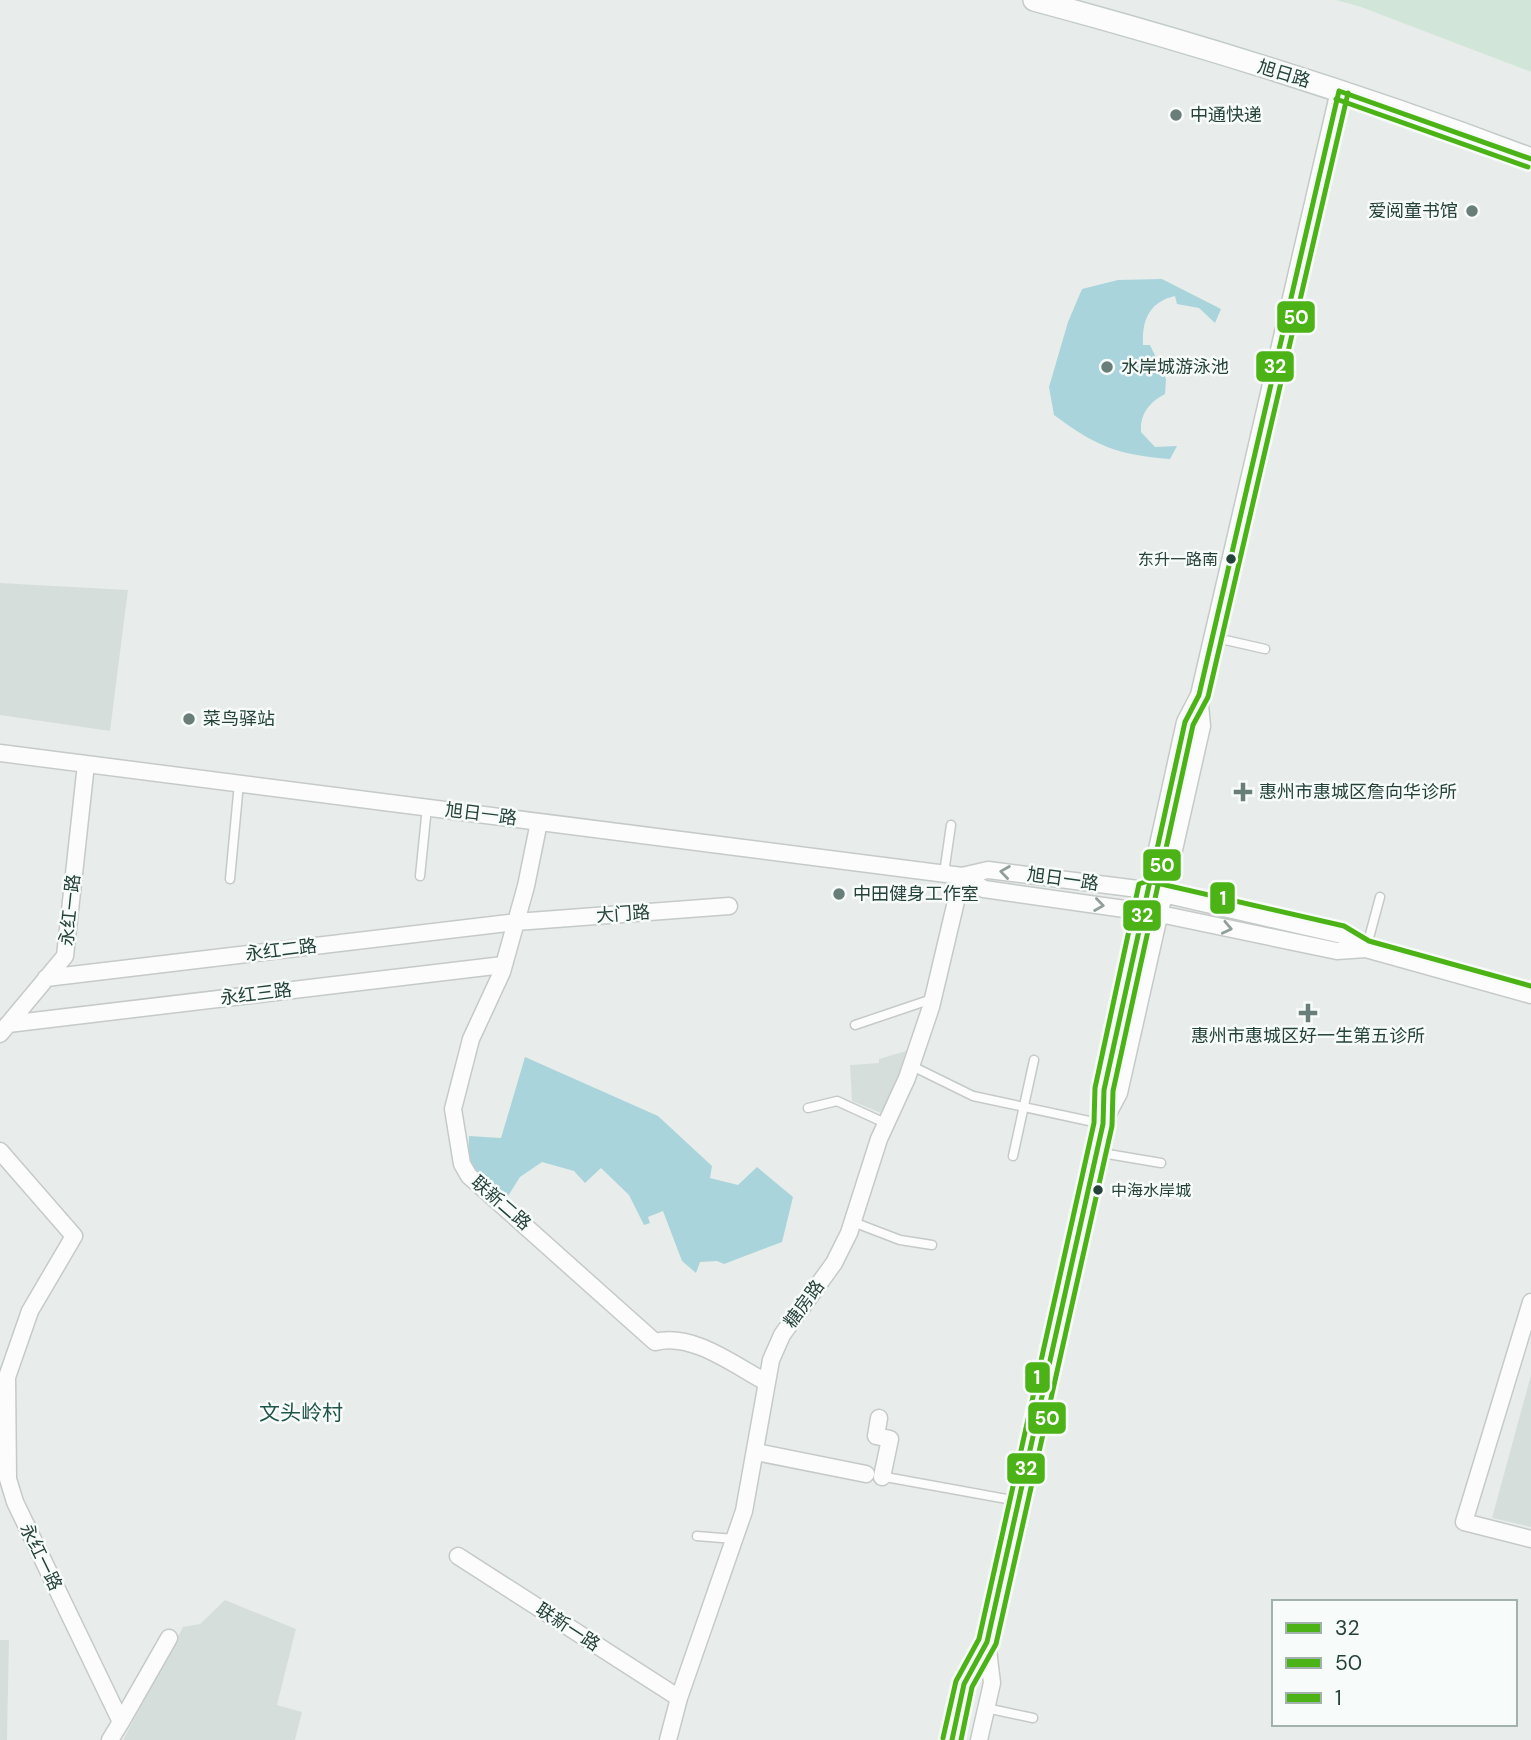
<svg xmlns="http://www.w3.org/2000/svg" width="1531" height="1740" font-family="'DM Sans','Noto Sans SC',sans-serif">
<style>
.built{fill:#d6dedb}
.green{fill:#d1e6d8}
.water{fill:#a9d4db}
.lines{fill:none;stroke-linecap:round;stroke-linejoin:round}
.lane-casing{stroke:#c5cac8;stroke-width:11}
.street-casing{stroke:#c5cac8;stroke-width:19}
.secondary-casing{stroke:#c3cbc8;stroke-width:24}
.lane{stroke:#fcfcfc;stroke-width:8}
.street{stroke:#fcfcfc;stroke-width:16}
.secondary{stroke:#fcfcfc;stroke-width:21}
.bus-1-casing{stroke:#f7fbf9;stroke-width:10}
.bus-2-casing{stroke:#f7fbf9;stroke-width:10}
.bus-3-casing{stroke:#f7fbf9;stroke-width:10}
.bus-1{stroke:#4cb317;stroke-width:5}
.bus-2{stroke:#4cb317;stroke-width:5}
.bus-3{stroke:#4cb317;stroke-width:5}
.oneway{stroke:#909f9b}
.poi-dot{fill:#697e78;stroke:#f7fbf9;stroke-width:2.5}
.bus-dot{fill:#24423a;stroke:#f7fbf9;stroke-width:2.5}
.labels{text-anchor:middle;stroke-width:5;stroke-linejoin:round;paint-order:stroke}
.bus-label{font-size:16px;fill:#24423a;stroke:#f7fbf9;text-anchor:end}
.street-label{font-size:18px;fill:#24423a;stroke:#f7fbf9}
.poi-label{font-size:18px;fill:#24423a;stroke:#f7fbf9;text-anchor:start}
.quarter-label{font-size:21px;fill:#1f5548;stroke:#f7fbf9}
.line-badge{stroke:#f7fbf9;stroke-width:2.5}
.badge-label{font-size:19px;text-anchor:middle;font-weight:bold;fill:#fff}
</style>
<rect width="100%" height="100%" fill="#e8edeb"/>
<path class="built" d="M0,583L128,590L110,731L0,715Z
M906,1051L891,1098L881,1113L852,1101L850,1065L879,1063V1059Z
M1531,1375V1527L1492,1518Z
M225,1600L296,1629L277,1705L302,1712L295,1740H123L183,1627L200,1624Z
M0,1640H9L7,1740H0Z"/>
<path class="green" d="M1336,0H1531V72L1361,7Z"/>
<path class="water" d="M1162,279L1221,309L1215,323L1199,308L1177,304L1175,296C1149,302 1142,320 1143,345H1150L1166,379L1165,394C1150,402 1140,413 1141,432L1155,447L1177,446L1170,459C1117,455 1096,446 1054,415L1049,387L1068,322L1082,289L1118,280Z
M525,1057L658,1116L712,1166L710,1178L738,1185L757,1167L793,1197L782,1242L724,1264L717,1261L700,1262L696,1273L682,1261L663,1211L648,1217L650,1223L644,1225L629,1195L601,1168L585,1183L574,1171L542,1162L520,1177L508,1196L485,1181L468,1163L469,1136L501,1138Z"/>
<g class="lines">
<defs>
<path id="lane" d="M1212,637L1265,649
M944,873L951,825
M420,876L427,807
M230,879L239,783
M1366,949L1380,897
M855,1025L932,999
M912,1066L973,1096L1103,1124
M808,1108L837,1101L885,1123
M1096,1152L1161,1163
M1013,1156L1034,1060
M853,1222L900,1240L932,1245
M880,1476L1018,1501
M697,1536L734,1539
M986,1708L1033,1718"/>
<path id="street" d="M0,753L962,876L988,870L1146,890L1342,935L1366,949L1531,995
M539,822L526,886L502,972L471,1039L453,1109L462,1164L469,1176L655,1342C692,1332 734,1365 766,1382
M962,876L984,889L1160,914L1337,951L1366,949
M46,978L516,922L729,906
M8,1024L503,965
M0,1034L65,956L86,764
M1104,1121L1119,1093L1202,726L1199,695
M0,1151L74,1236L30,1311L7,1377L8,1479L15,1502L121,1722L110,1740
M1531,1302L1464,1522L1531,1539
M879,1418L876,1436L890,1439L882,1477
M756,1452L866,1474
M458,1556L679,1698
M121,1722L169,1638
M668,1740L679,1698L744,1511L771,1360L782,1335L834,1263L849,1233L879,1139L907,1078L931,1007L962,876
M952,1740L964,1684L987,1642L1103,1124L1104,1090L1185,722L1199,695L1339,91
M979,1740L992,1683L987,1642"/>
<path id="secondary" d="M1034,0C1202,45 1368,97 1531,159"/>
</defs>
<use href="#lane" class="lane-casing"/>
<use href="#street" class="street-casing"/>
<use href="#secondary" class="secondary-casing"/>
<use href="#lane" class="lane"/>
<use href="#street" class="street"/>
<use href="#secondary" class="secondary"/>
<defs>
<path id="bus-1" d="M1339,91L1531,159
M952,1740L964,1684L987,1642L1103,1124L1104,1090L1185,722L1199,695L1339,91"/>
<path id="bus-2" d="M1336,99L1528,167
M961,1740L972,1687L996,1644L1112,1126L1113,1091L1193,725L1208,697L1348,93"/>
<path id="bus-3" d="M943,1738L956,1681L979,1639L1094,1123L1095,1088L1139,884L1148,881L1344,926L1369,941L1531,986"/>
</defs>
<use href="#bus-1" class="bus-1-casing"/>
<use href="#bus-2" class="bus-2-casing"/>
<use href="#bus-3" class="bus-3-casing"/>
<use href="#bus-1" class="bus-1"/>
<use href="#bus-2" class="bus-2"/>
<use href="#bus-3" class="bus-3"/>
</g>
<defs><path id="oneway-chevron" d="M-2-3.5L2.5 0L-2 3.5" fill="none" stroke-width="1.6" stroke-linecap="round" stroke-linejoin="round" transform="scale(1.75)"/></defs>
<g class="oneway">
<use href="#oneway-chevron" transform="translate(1005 872) rotate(-172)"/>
<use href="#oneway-chevron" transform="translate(1099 905) rotate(8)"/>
<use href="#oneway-chevron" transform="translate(1227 928) rotate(12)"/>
</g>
<g class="poi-dot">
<circle cx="1176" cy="115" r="7"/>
<circle cx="1472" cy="211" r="7"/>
<circle cx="1107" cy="367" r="7"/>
<circle cx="189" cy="719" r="7"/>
<path d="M1239.5 781.5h7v7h7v7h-7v7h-7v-7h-7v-7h7z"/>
<circle cx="839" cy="894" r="7"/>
<path d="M1304.5 1002.5h7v7h7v7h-7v7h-7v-7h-7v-7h7z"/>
</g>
<g class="bus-dot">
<circle cx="1231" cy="559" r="6"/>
<circle cx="1098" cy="1190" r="6"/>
</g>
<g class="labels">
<g class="bus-label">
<text x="1218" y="565">东升一路南</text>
<text x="1111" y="1196" text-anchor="start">中海水岸城</text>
</g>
<g class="street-label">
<text transform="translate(1284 74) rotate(17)" y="6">旭日路</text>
<text transform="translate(481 814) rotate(7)" y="6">旭日一路</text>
<text transform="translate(1063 879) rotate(8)" y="6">旭日一路</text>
<text transform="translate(70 910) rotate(-84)" y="6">永红一路</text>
<text transform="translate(623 914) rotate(-4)" y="6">大门路</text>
<text transform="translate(281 950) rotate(-7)" y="6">永红二路</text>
<text transform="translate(256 994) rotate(-7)" y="6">永红三路</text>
<text transform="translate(501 1203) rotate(41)" y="6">联新二路</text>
<text transform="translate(804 1304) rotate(-54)" y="6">糖房路</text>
<text transform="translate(41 1557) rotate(64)" y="6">永红一路</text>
<text transform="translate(568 1627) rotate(33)" y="6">联新一路</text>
</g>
<g class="poi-label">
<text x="1190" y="121">中通快递</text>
<text x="1458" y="217" text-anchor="end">爱阅童书馆</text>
<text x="1121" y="373">水岸城游泳池</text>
<text x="203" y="725">菜鸟驿站</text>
<text x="1259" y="798">惠州市惠城区詹向华诊所</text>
<text x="853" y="900">中田健身工作室</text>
<text x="1308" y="1042" text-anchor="middle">惠州市惠城区好一生第五诊所</text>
</g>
<g class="quarter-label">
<text x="301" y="1420">文头岭村</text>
</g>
</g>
<g class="line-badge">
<rect x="1276" y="300" width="40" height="34" rx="7" fill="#4cb317"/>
<rect x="1255" y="350" width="40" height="33" rx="7" fill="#4cb317"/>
<rect x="1142" y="848" width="40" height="34" rx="7" fill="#4cb317"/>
<rect x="1209" y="881" width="27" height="34" rx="7" fill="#4cb317"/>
<rect x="1122" y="899" width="40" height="33" rx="7" fill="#4cb317"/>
<rect x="1024" y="1361" width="27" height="33" rx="7" fill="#4cb317"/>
<rect x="1027" y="1401" width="40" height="34" rx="7" fill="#4cb317"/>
<rect x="1006" y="1452" width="40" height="33" rx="7" fill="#4cb317"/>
</g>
<g class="badge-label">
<text x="1296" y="324">50</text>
<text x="1275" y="373">32</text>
<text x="1162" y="872">50</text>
<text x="1223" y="905">1</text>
<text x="1142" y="922">32</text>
<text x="1037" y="1384">1</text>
<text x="1047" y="1425">50</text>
<text x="1026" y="1475">32</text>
</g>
<rect x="1272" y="1600" width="245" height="126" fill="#f7fbf9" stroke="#a3b1ad" stroke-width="2"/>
<rect x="1286" y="1623" width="35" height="10" fill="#4cb317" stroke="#a3b1ad" stroke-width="2"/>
<text x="1335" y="1635" font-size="21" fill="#24423a">32</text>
<rect x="1286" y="1658" width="35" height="10" fill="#4cb317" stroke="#a3b1ad" stroke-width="2"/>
<text x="1335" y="1670" font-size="21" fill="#24423a">50</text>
<rect x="1286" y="1693" width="35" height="10" fill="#4cb317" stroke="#a3b1ad" stroke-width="2"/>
<text x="1335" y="1705" font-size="21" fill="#24423a">1</text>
</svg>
